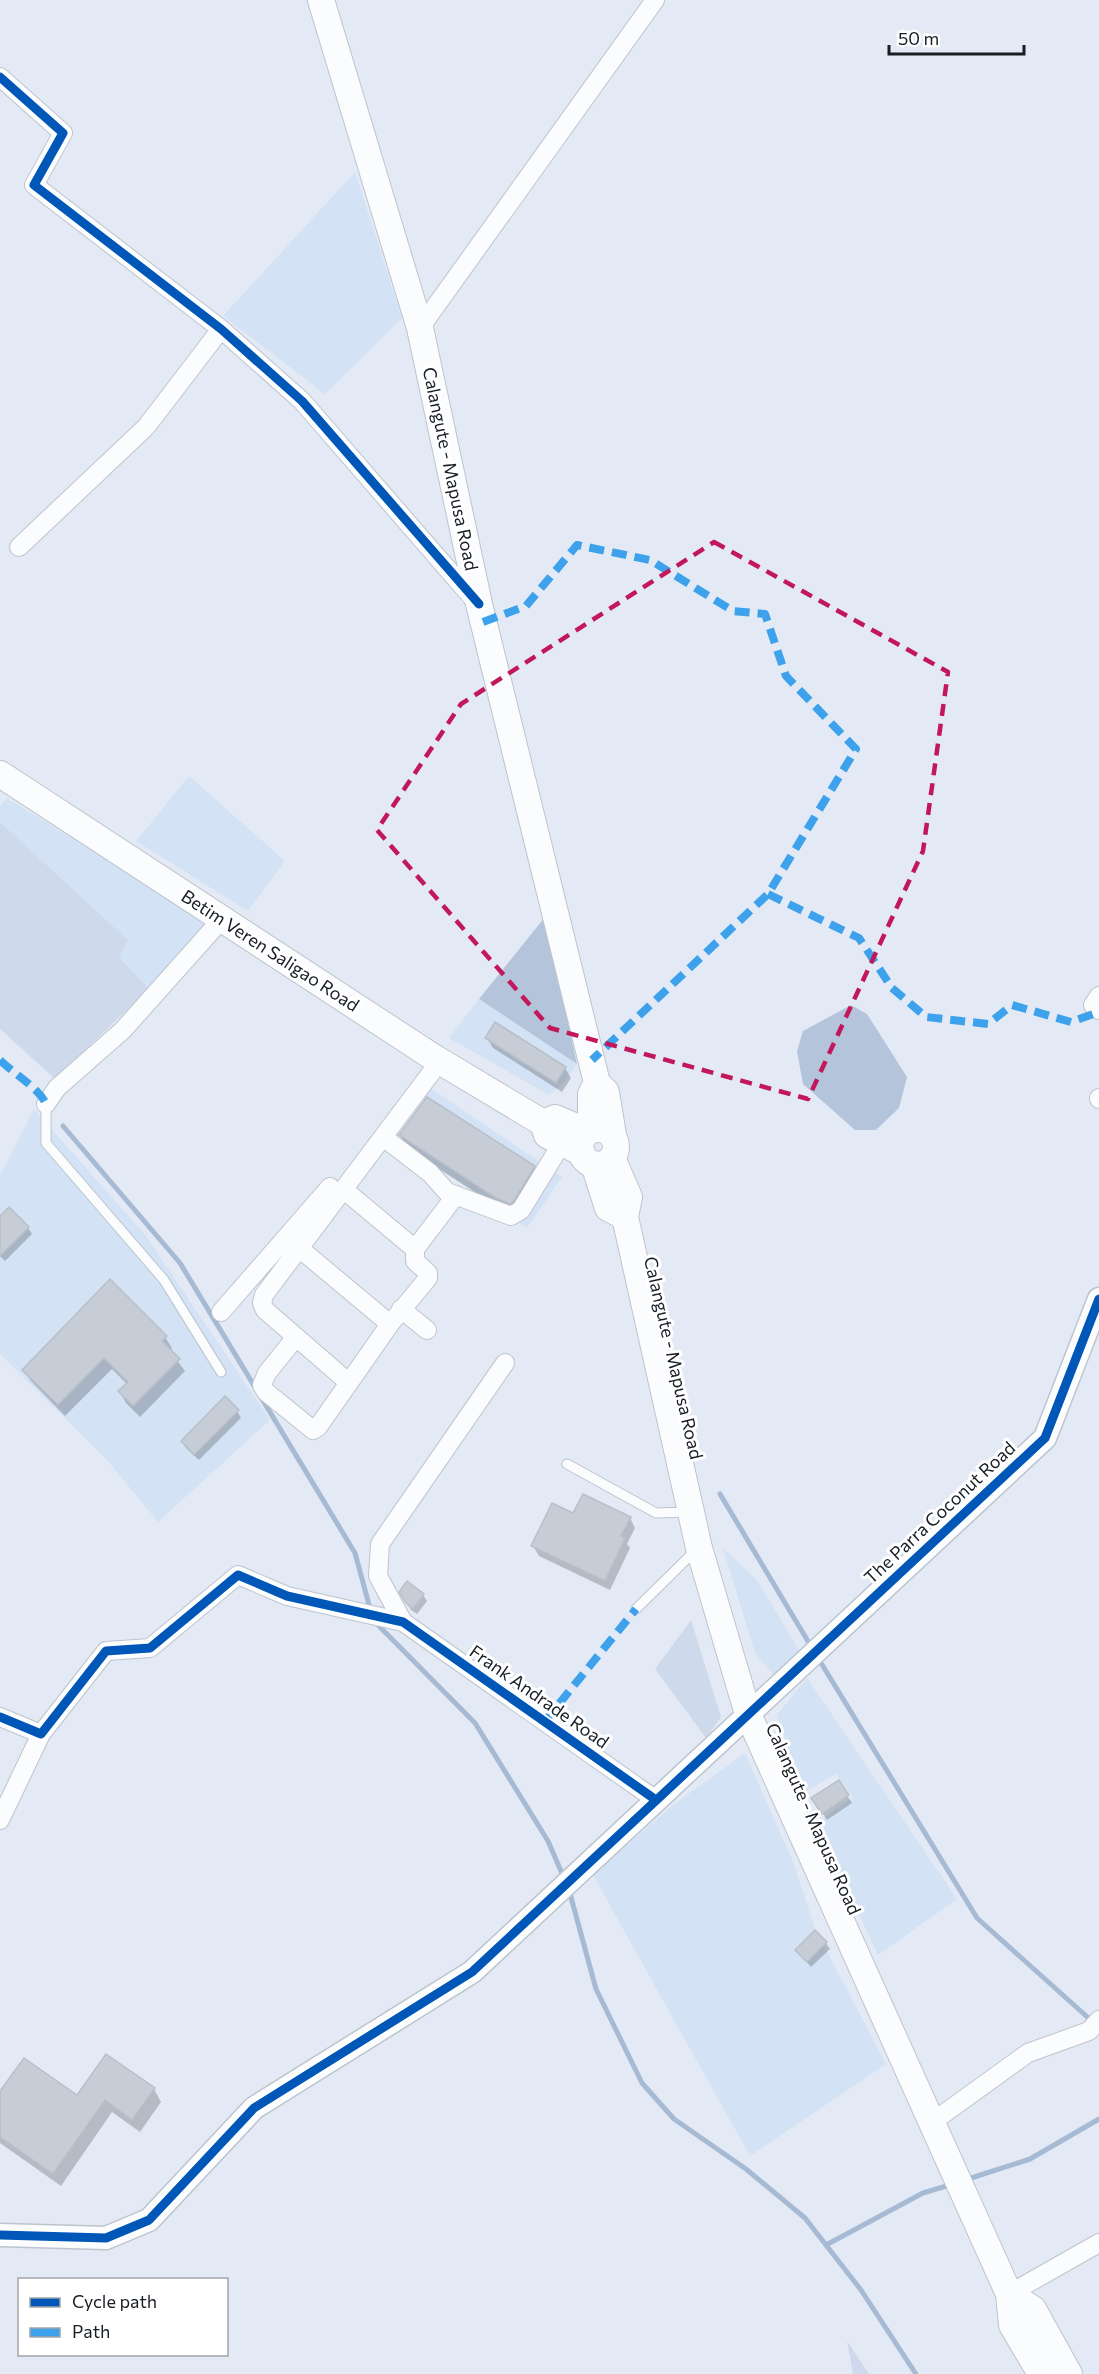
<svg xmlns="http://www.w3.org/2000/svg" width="1099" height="2374" font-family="Commissioner,sans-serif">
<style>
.built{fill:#d3e2f4}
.green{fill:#cedaeb}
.forest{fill:#b4c5db}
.shadow{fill:#0003}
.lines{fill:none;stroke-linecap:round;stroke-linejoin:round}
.stream{stroke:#a7bad3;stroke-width:5}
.building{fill:#c7cdd6;stroke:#b9bfc8;stroke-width:1.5}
.service-casing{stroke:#bec4cc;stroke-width:11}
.minor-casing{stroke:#bec4cc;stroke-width:20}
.tertiary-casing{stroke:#bec4cc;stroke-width:25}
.secondary-casing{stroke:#bec4cc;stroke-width:28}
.service{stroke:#fbfcfe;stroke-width:9}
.minor{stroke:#fbfcfe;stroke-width:18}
.tertiary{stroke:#fbfcfe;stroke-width:22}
.secondary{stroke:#fbfcfe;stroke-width:26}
.quiet{stroke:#3da2eb;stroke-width:8;stroke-dasharray:15 8;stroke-linecap:butt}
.cycleway-casing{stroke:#fff;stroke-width:13}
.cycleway{stroke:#0057b8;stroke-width:9}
.marked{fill:none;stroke:#c2185b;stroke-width:4.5;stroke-dasharray:12 8;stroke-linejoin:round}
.labels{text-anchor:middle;stroke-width:6;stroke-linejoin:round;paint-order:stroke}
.street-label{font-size:18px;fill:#191e25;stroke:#fff}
</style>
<rect width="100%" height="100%" fill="#e3eaf5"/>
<path class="built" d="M355,172L402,318L325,394L223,316Z
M189,776L285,861L248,911L136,841Z
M7,798L211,925L149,989L119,957L128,940L0,822V806Z
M479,999L577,1064L561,1086L549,1095L449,1038Z
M420,1081L562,1177L527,1228L382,1129Z
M34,1109L146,1236L270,1420L158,1522L108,1461L0,1354V1176Z
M723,1548L757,1580L800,1652L775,1677L755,1653Z
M807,1678L957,1899L878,1955L816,1823L853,1797L836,1774L804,1793L777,1715Z
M745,1753L794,1864L815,1929L886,2064L750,2156L593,1875L673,1805Z"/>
<path class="green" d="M0,822L128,940L119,957L149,989L55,1079L0,1029Z
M691,1620L721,1717L706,1738L655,1669Z
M847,2341L869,2374H853Z"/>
<path class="forest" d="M545,917L577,1064L479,999Z
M851,1005L867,1014L907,1077L899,1108L876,1130H855L803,1084L797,1051L803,1031Z"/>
<path class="shadow" d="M487,1038L565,1068L571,1078L562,1092L493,1048Z
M400,1135L534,1167L542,1181L506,1212L408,1149Z
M0,1219L28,1228L32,1234L5,1261L0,1256Z
M165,1337L172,1348L170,1351L185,1371L140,1417L126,1403L120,1392L127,1384L112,1369L65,1416L31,1381L24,1370Z
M237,1411L241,1418L199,1460L186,1448L183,1441Z
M630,1518L635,1528L627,1544L630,1548L610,1590L539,1556L533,1546Z
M401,1592L423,1595L427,1601L417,1614L411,1610Z
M838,1782L852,1803L827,1820L817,1805Z
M826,1943L830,1949L811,1967L797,1950Z
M154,2089L161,2102L140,2132L112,2112L61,2186L0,2143V2094L77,2097Z"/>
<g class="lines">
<path class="stream" d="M63,1126L180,1263L355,1553L371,1612
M720,1494L812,1648
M374,1621L475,1723L548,1841L564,1878
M818,1658L977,1918L1094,2023
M569,1890L596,1989L642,2083L674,2119L746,2169L805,2218L861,2290L916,2374
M965,2180L1030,2159L1099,2119
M826,2245L923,2193L953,2184"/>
</g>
<path class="building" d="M495,1022L566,1067L556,1083L485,1038Z
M427,1097L535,1166L513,1202L510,1204L496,1198L399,1135Z
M9,1207L29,1227L0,1256V1216Z
M110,1279L167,1336L162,1341L180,1359L133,1406L118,1391L128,1382L104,1358L58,1405L22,1370Z
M225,1396L239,1410L194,1455L181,1441Z
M583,1494L631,1517L621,1536L625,1538L605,1581L531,1546L552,1503L573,1513Z
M407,1581L424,1594L413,1609L406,1603L399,1592Z
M839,1780L849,1795L822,1814L811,1798Z
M815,1930L827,1942L807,1962L795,1950Z
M106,2054L155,2088L132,2120L105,2100L53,2174L0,2137V2091L24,2058L77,2095Z"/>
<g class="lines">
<defs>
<path id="service" d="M46,1104V1143L164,1280L221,1372
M567,1464L656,1513L688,1512
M636,1609L697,1549"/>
<path id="minor" d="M0,77L63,133L34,185L221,329L302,401L477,603
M420,328L655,0
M19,547L146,427L221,329
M1099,996L1093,1005L1099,1010
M1099,1098V1099
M46,1104L57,1088L123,1030L222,919
M383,1137L430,1173L447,1192L511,1216L521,1210L562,1143
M343,1189L415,1249L456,1195
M299,1248L390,1324
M401,1309L427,1330
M221,1312L330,1187
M296,1337L267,1373L262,1385L266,1392L313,1430L318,1427L390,1324L428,1278V1273L415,1261V1249
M348,1382L265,1310L262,1303L264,1295L440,1061
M403,1622L378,1576L380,1544L505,1363
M0,1717L41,1734L106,1651L150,1648L238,1575L287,1596L403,1622L656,1800
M0,1820L41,1734
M931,2123L1028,2053L1089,2031L1099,2020
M1009,2294L1099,2243"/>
<path id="tertiary" d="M0,2235L106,2238L149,2220L254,2108L472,1972L1045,1438L1099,1299"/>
<path id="secondary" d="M321,0L420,328L479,604L597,1083
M0,774L433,1057L543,1123
M580 1147a18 18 0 1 1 36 0a18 18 0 1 1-36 0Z
M591,1130V1094L597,1083L606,1092L613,1135
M582,1153L547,1135L543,1123L555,1118L588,1132
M594,1164L608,1208L625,1217L629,1197L612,1158
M625,1217L699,1548L748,1714L1009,2294L1012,2325L1041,2374
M1009,2294L1033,2309L1069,2374"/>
</defs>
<use href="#service" class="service-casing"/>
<use href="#minor" class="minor-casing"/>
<use href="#tertiary" class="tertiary-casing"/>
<use href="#secondary" class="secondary-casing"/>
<use href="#service" class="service"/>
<use href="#minor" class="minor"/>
<use href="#tertiary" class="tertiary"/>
<use href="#secondary" class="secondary"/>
<path class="quiet" d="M483,622L526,606L577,545L650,560L733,611L765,614L786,676L856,749L768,894L592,1060
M768,894L859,938L892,988L926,1017L988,1024L1012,1005L1071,1022L1099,1012
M0,1060C14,1074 39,1088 46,1104
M545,1721L636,1609"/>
<defs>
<path id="cycleway" d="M0,77L63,133L34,185L221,329L302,401L479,604
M0,1717L41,1734L106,1651L150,1648L238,1575L287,1596L403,1622L656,1800
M0,2235L106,2238L149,2220L254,2108L472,1972L1045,1438L1099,1299"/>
</defs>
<use href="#cycleway" class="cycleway-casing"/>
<use href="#cycleway" class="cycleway"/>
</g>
<path class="marked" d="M714,542L948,672L923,851L808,1099L550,1028L377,830L461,704Z"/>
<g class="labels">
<g class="street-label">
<text transform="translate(450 469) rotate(78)" y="6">Calangute - Mapusa Road</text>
<text transform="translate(270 951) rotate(33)" y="6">Betim Veren Saligao Road</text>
<text transform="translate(673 1358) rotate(77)" y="6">Calangute - Mapusa Road</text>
<text transform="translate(940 1513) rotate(-43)" y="6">The Parra Coconut Road</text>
<text transform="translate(539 1697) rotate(35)" y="6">Frank Andrade Road</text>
<text transform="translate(813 1819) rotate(66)" y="6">Calangute - Mapusa Road</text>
</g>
</g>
<rect x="18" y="2278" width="210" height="78" fill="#ffffff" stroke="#a3a5a8" stroke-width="1.5"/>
<rect x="30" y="2298" width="30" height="9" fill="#0057b8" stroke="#a3a5a8" stroke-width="1.5"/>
<text x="72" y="2308" font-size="18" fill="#191e25">Cycle path</text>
<rect x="30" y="2328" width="30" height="9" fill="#3da2eb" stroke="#a3a5a8" stroke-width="1.5"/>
<text x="72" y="2338" font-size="18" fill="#191e25">Path</text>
<path d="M889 45v9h135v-9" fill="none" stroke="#191e25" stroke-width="3"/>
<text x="898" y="45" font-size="18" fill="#191e25" stroke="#ffffff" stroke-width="4.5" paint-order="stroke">50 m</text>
</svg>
